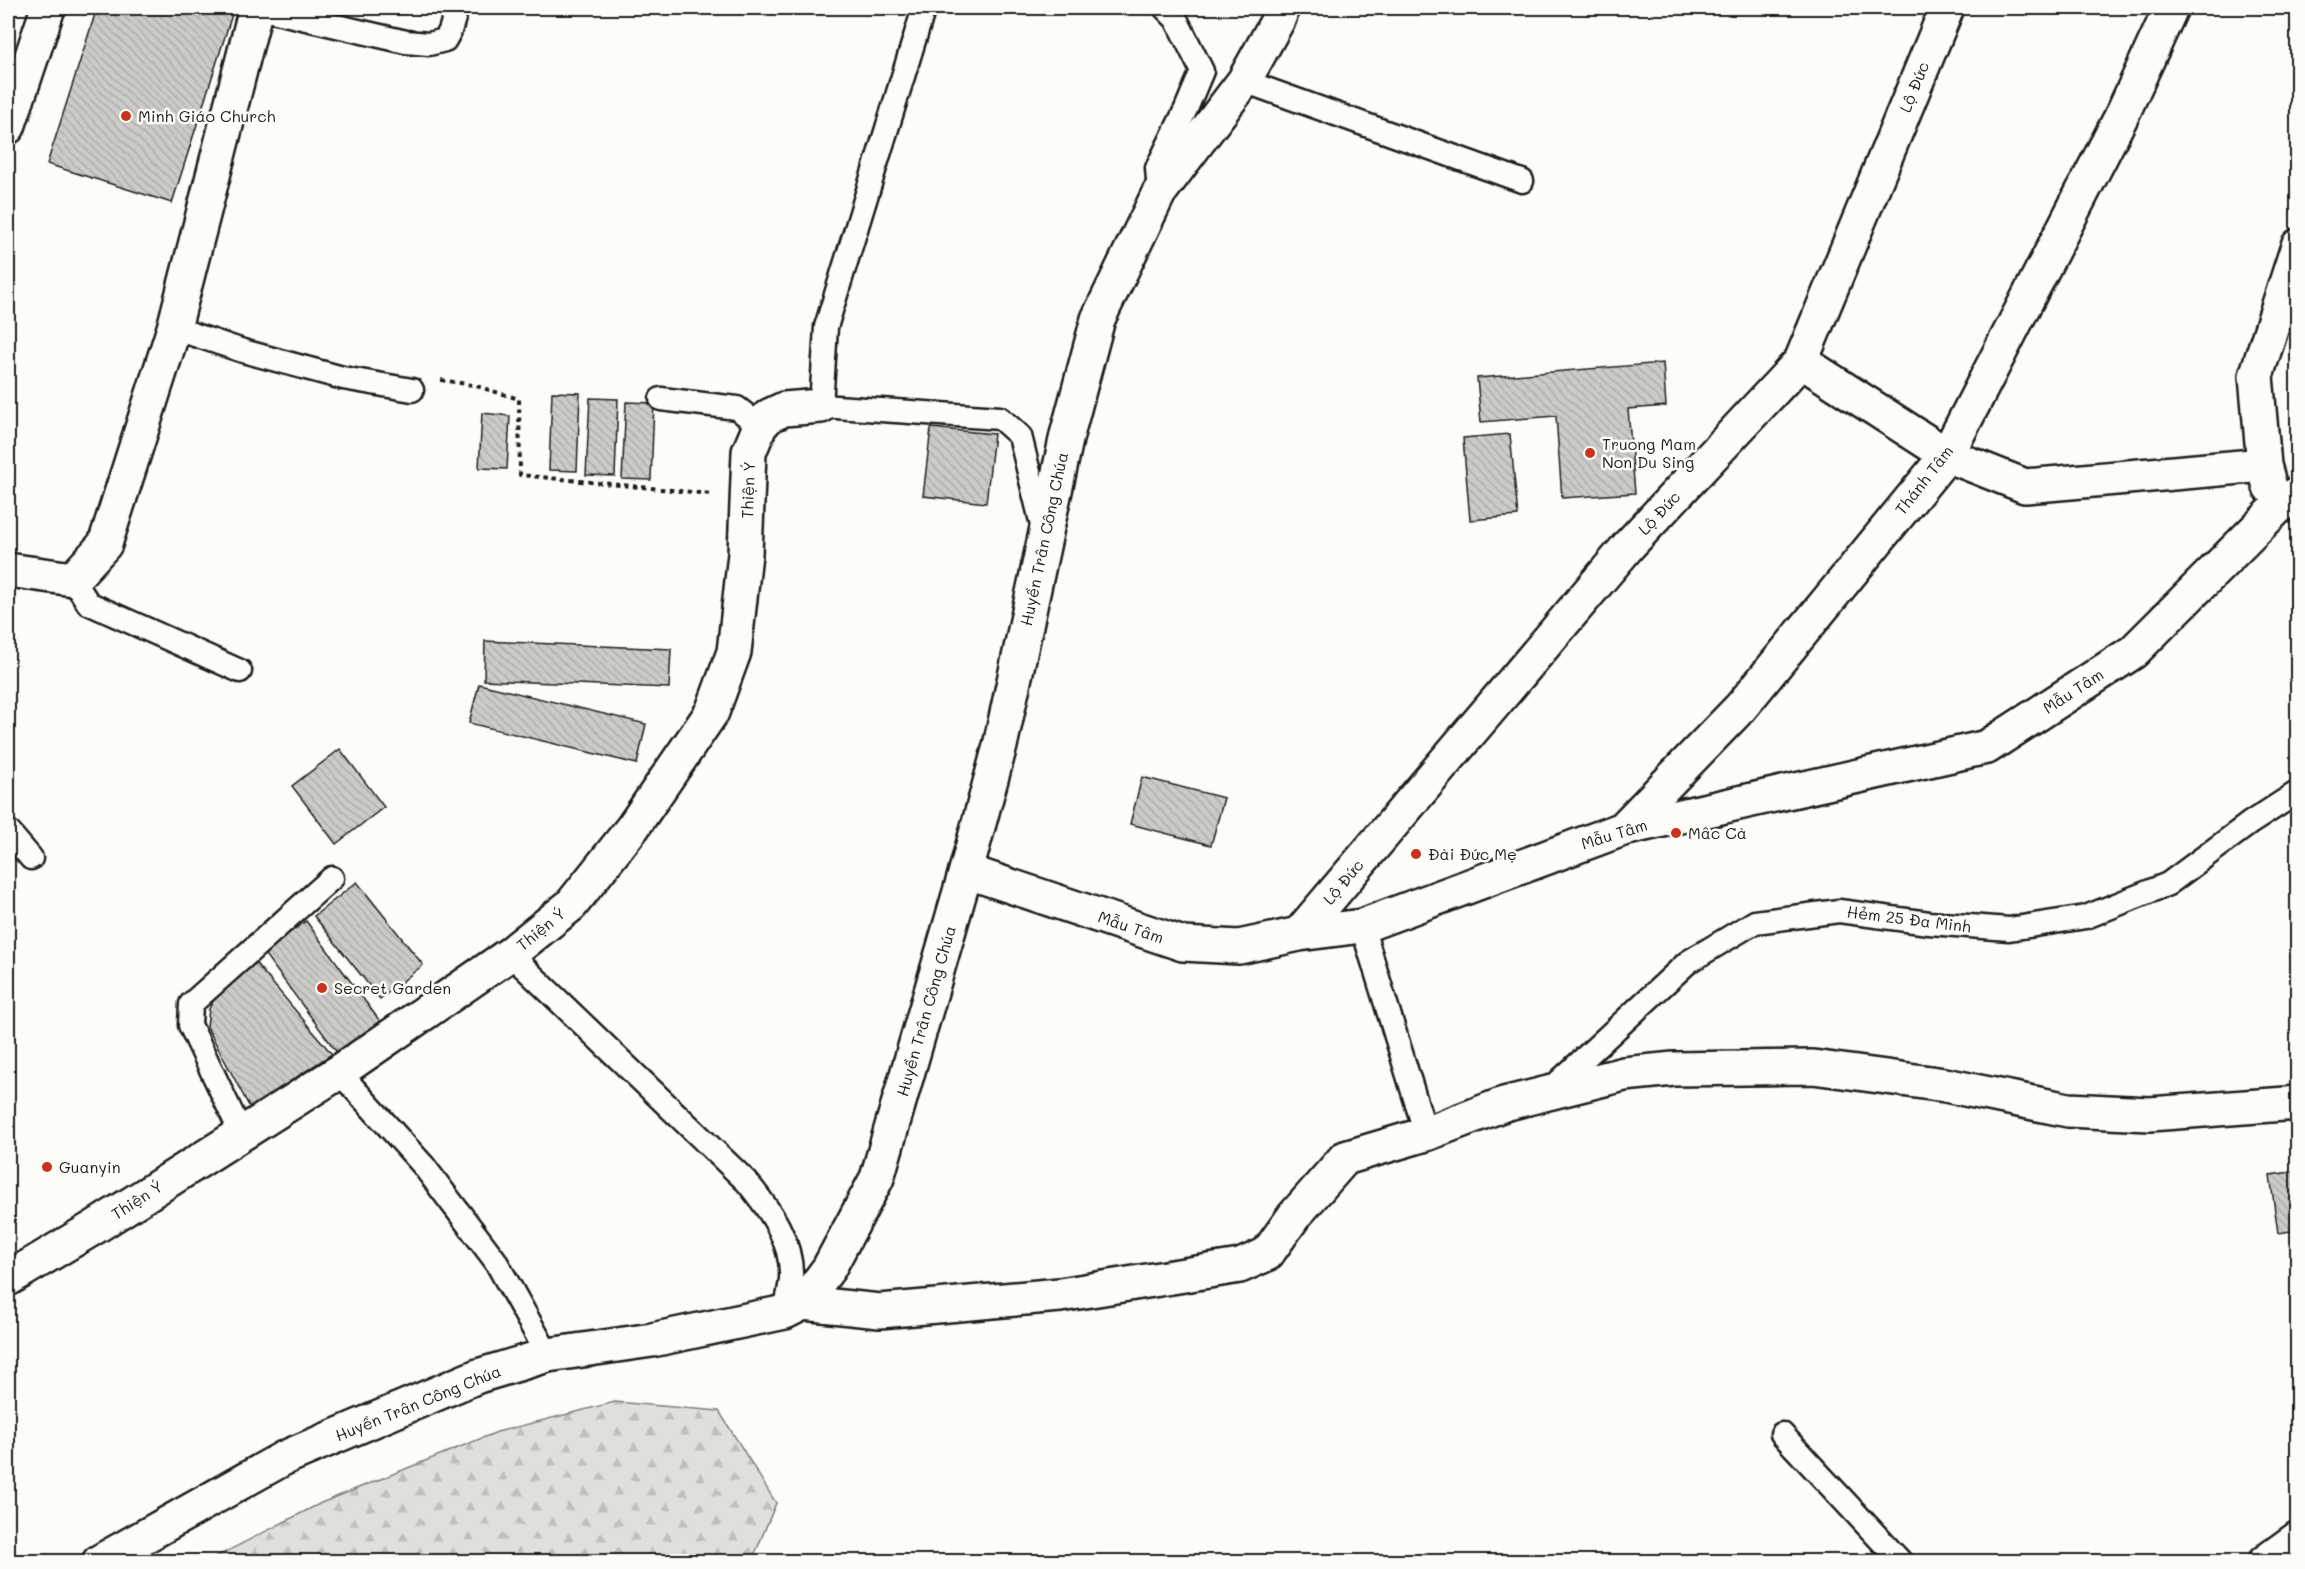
<svg xmlns="http://www.w3.org/2000/svg" width="2305" height="1569" font-family="Mali,sans-serif">
<style>
.forest{fill:url(#forest-firs);stroke:#7e7e7c;stroke-width:1.5}
.building{fill:url(#building-back-hatch);stroke:#1c1c1c;stroke-width:1.5}
.lines{fill:none;stroke-linecap:round;stroke-linejoin:round}
.lane-casing{stroke:#1c1c1c;stroke-width:27}
.street-casing{stroke:#1c1c1c;stroke-width:38}
.secondary-casing{stroke:#1c1c1c;stroke-width:38}
.path{stroke:#1c1c1c;stroke-width:4;stroke-dasharray:4.5 4.5;stroke-linecap:butt}
.lane{stroke:#fdfcf7;stroke-width:22}
.street{stroke:#fdfcf7;stroke-width:33}
.secondary{stroke:#fdfcf7;stroke-width:33}
.poi-dot{fill:#c8321e;stroke:#fdfcf7;stroke-width:2}
.labels{text-anchor:middle;stroke-width:5;stroke-linejoin:round;paint-order:stroke}
.street-label{font-size:16px;fill:#1c1c1c;stroke:#fdfcf7}
.poi-label{font-size:16px;fill:#1c1c1c;stroke:#fdfcf7;text-anchor:start}
</style>
<defs>
<pattern id="forest-firs" width="22" height="20" patternUnits="userSpaceOnUse" patternTransform="scale(1.5)"><rect width="22" height="20" fill="#e0dfdb"/><path d="M5 1l3.5 6h-7zM16 11l3.5 6h-7z" fill="#c0bfbb"/></pattern>
<pattern id="building-back-hatch" width="6" height="6" patternUnits="userSpaceOnUse" patternTransform="scale(1.5)"><rect width="6" height="6" fill="#cccbc8"/><path d="M-1 5l2 2M0 0l6 6M5-1l2 2" fill="none" stroke="#afaeab"/></pattern>
</defs>
<rect width="100%" height="100%" fill="#fdfcf7"/>
<filter id="ink" filterUnits="userSpaceOnUse"><feTurbulence type="fractalNoise" baseFrequency=".0167" numOctaves="2"/><feDisplacementMap in="SourceGraphic" scale="12" xChannelSelector="R" yChannelSelector="G"/><feConvolveMatrix kernelMatrix="1 2 1 2 8 2 1 2 1" color-interpolation-filters="sRGB"/></filter>
<g filter="url(#ink)">
<path class="forest" d="M615,1402L719,1411L776,1503L752,1561H208L321,1503L497,1432Z"/>
<path class="building" d="M97,8H234L172,203L47,164Z
M1663,363L1666,406L1628,409L1635,493L1562,498L1556,416L1481,422L1477,378Z
M552,392L580,393L577,471L549,470Z
M590,398L618,399L615,476L586,475Z
M626,402L654,403L651,480L622,479Z
M482,413L510,416L507,469L479,468Z
M931,428L994,434L986,503L923,496Z
M1510,434L1518,516L1470,520L1463,438Z
M485,641L671,649L669,688L484,680Z
M479,684L646,724L637,764L469,723Z
M340,749L384,807L336,844L292,786Z
M1142,777L1224,798L1211,845L1130,824Z
M357,882L423,965L380,999L314,916Z
M306,921L382,1024L339,1055L263,952Z
M253,960L332,1054L250,1108L207,1027L209,1009L216,995Z
M2298,1171V1230L2278,1233L2270,1175Z"/>
<g class="lines">
<defs>
<path id="lane" d="M259,8L406,42L429,44L445,40L450,31L457,8
M924,8L826,327L821,406L1000,418L1020,436L1043,529
M1244,81L1522,181
M1159,193L1157,168L1186,109L1202,71L1176,19L1165,8
M174,328L243,351L343,378L412,390
M661,399L737,408L760,426
M73,579L88,603L240,671
M8,831L31,858
M1362,926L1426,1134
M510,954L747,1182C769,1209 793,1241 791,1279C790,1290 787,1301 785,1312
M339,1072L423,1165L495,1260L548,1355
M1550,1090L1688,962L1755,922L1839,911L1929,923L2009,929L2086,917L2168,884L2250,823L2298,792
M241,1133L190,1025L191,1004L332,878
M1782,1434L1901,1562"/>
<path id="street" d="M8,127L48,8
M1801,361L1947,455L2025,486L2264,465
M2270,487L2264,465L2256,376L2298,246
M8,570L73,579L105,544L174,328L256,8
M1623,829L1741,707L1947,455L2121,117L2171,8
M966,871L1183,944L1239,947L1299,934L1362,926L1623,829L1987,747L2133,652L2276,509L2298,493
M1299,934L1629,545L1801,361L1947,8
M8,1279L95,1227L339,1072L510,954L571,905L633,827L712,712L734,652L745,554L749,452L760,426L769,416L784,409L821,406
M803,1303L880,1311L1060,1295L1240,1266L1267,1254L1294,1216L1345,1158L1426,1134L1504,1104L1624,1074L1674,1069L1813,1067L1945,1085L2068,1110L2150,1114L2298,1103
M2265,1562L2298,1538"/>
<path id="secondary" d="M99,1562L284,1458L478,1376L548,1355L652,1340L785,1312L803,1303L829,1268L877,1178L966,871L1000,746L1067,435L1098,319L1159,193L1244,81L1279,18L1282,8"/>
</defs>
<use href="#lane" class="lane-casing"/>
<use href="#street" class="street-casing"/>
<use href="#secondary" class="secondary-casing"/>
<path class="path" d="M441,380L473,385L519,399L520,475L711,494"/>
<use href="#lane" class="lane"/>
<use href="#street" class="street"/>
<use href="#secondary" class="secondary"/>
</g>
</g>
<g class="poi-dot">
<circle cx="126" cy="116" r="6"/>
<circle cx="1590" cy="453" r="6"/>
<circle cx="1676" cy="833" r="6"/>
<circle cx="1416" cy="854" r="6"/>
<circle cx="322" cy="988" r="6"/>
<circle cx="47" cy="1167" r="6"/>
</g>
<g class="labels">
<g class="street-label">
<text transform="translate(1914 87) rotate(-68)" y="6">Lộ Đức</text>
<text transform="translate(1924 480) rotate(-52)" y="6">Thánh Tâm</text>
<text transform="translate(748 490) rotate(-88)" y="6">Thiện Ý</text>
<text transform="translate(1659 513) rotate(-47)" y="6">Lộ Đức</text>
<text transform="translate(1044 539) rotate(-78)" y="6">Huyền Trân Công Chúa</text>
<text transform="translate(2073 691) rotate(-33)" y="6">Mẫu Tâm</text>
<text transform="translate(1614 834) rotate(-17)" y="6">Mẫu Tâm</text>
<text transform="translate(1343 882) rotate(-50)" y="6">Lộ Đức</text>
<text transform="translate(1909 919) rotate(7)" y="6">Hẻm 25 Đa Minh</text>
<text transform="translate(1131 927) rotate(19)" y="6">Mẫu Tâm</text>
<text transform="translate(541 929) rotate(-39)" y="6">Thiện Ý</text>
<text transform="translate(926 1011) rotate(-74)" y="6">Huyền Trân Công Chúa</text>
<text transform="translate(137 1200) rotate(-33)" y="6">Thiện Ý</text>
<text transform="translate(418 1403) rotate(-22)" y="6">Huyền Trân Công Chúa</text>
</g>
<g class="poi-label">
<text x="138" y="122">Minh Giáo Church</text>
<text x="1602" y="450">Truong Mam<tspan x="1602" dy="18">Non Du Sing</tspan></text>
<text x="1688" y="839">Mâc Cà</text>
<text x="1428" y="860">Đài Đức Mẹ</text>
<text x="334" y="994">Secret Garden</text>
<text x="59" y="1173">Guanyin</text>
</g>
</g>
<rect width="2305" height="1569" fill="none" stroke="#fdfcf7" stroke-width="30"/>
<rect x="15" y="15" width="2275" height="1539" fill="none" stroke="#1c1c1c" stroke-width="2" filter="url(#ink)"/>
</svg>
